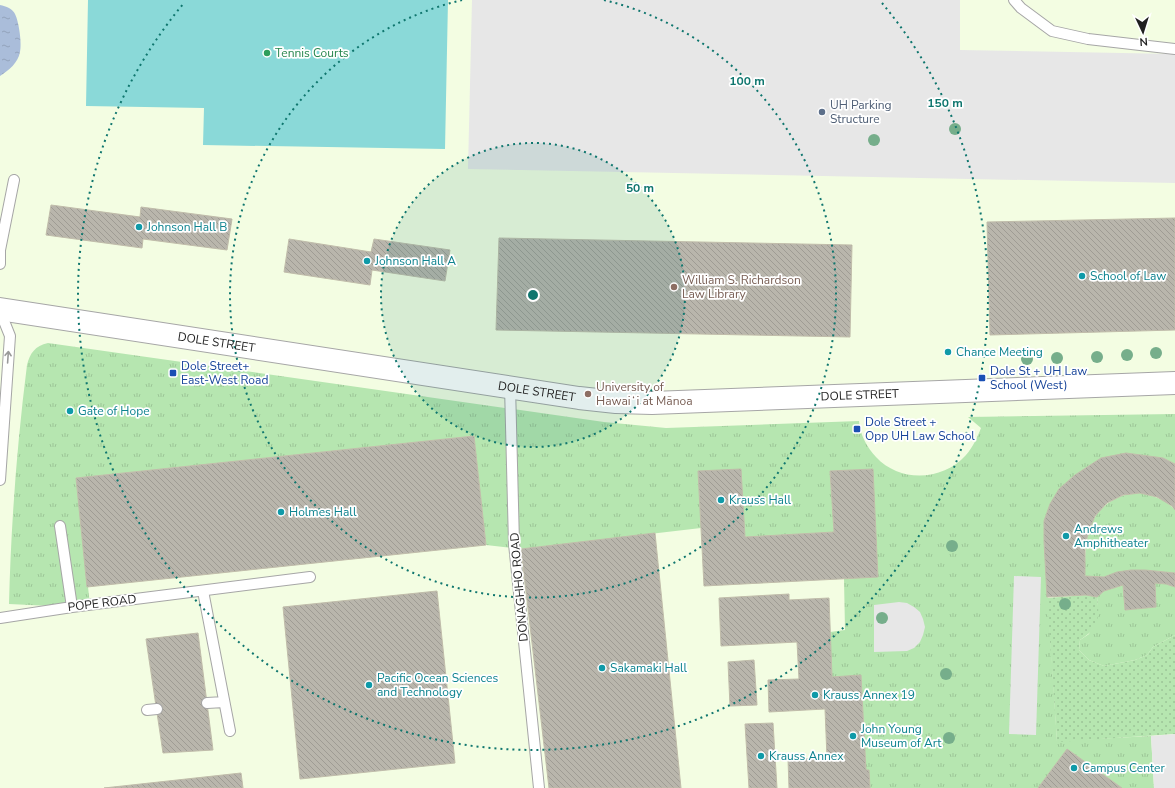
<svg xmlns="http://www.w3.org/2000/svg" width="1175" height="788" font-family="'Nunito Sans',sans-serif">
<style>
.education{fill:#f3fde2}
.grass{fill:url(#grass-tufts)}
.garden{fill:url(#garden-dots)}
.pitch{fill:#8ad9d8}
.parking{fill:#e7e7e7}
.water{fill:url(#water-ripples)}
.building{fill:url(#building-back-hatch);stroke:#c0bcaa}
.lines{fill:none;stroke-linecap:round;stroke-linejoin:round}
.service-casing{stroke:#a6a6a6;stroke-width:12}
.tertiary-casing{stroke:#a6a6a6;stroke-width:24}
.service{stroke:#fff;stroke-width:10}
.tertiary{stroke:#fff;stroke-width:22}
.tree{fill:#76ae8b}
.oneway{stroke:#9a9a9a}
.ring{fill:none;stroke:#0f766e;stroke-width:2;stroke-dasharray:2 4}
.leisure-dot{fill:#2e9e5b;stroke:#fff;stroke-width:1.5}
.service-dot{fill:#5c6f8a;stroke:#fff;stroke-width:1.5}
.culture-dot{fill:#0f9aa8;stroke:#fff;stroke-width:1.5}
.education-dot{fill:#8d6e63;stroke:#fff;stroke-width:1.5}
.transit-dot{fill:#1a4fb4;stroke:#fff;stroke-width:1.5}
.labels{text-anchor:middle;stroke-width:3.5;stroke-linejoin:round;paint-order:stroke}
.leisure-label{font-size:12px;fill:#27864d;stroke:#fff;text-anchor:start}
.service-label{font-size:12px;fill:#4e5e75;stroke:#fff;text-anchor:start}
.culture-label{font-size:12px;fill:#0d838f;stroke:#fff;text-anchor:start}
.education-label{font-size:12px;fill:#785e54;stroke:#fff;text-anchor:start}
.street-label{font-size:12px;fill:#1f1f1f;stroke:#fff}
.transit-label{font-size:12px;fill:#164399;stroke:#fff;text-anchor:start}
.centre{fill:#0f766e;stroke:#fff;stroke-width:2}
.ring-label{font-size:12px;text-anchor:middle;font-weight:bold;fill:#0f766e;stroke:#fff;stroke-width:3.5;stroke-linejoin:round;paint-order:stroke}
</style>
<defs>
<pattern id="grass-tufts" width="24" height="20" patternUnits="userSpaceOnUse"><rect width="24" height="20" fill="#b6e6b0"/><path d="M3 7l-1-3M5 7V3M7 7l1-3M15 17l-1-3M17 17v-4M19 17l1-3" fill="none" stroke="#9cc597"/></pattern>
<pattern id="garden-dots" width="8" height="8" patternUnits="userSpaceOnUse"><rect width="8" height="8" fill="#b6e6b0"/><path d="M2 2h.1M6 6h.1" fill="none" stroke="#9cc597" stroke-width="1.8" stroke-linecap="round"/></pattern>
<pattern id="water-ripples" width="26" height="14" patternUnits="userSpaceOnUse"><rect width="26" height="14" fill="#aabdda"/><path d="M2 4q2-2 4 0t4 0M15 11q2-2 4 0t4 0" fill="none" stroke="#92a2bb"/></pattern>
<pattern id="building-back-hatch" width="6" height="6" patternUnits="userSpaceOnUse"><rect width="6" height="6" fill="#b9b6ac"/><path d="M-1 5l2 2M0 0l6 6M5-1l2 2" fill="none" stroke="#9f9c94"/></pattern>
</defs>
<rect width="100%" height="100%" fill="#efefe6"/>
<path class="education" d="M0,0H1175V788H0Z"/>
<path class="grass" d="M48,343L604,422L666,428L859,421C860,435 867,447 876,457C900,483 943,481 966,455C973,447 977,438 981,428L968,417L1175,414V464L1163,458L1126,453L1101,458L1075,475L1059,489L1044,521V541L1057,741L1151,736L1154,788H1122L1067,749L1038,788H870L866,770L861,676L832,677L830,632L845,630L844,579L878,576L872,469L830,471L834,532L745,537L698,471L701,528L521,549L486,545L474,436L76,478L90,605L72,607L9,604C11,524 17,444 27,365C30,353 35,346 48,343Z
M1140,493C1153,496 1166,499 1175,510V573L1145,570H1131L1104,577L1085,576C1085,543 1085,510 1122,496C1127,494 1134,494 1140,493Z
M1155,583L1166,584L1175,587V635L1153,647L1147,655L1135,660L1104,666L1089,660L1079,650L1080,640L1089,634L1098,607L1097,597L1104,591L1123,585L1125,610L1156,607Z"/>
<path class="garden" d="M1086,595L1097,597C1100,618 1099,628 1080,640L1079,650L1089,660L1104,666L1135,660L1147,655L1153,647L1175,635V734L1057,742L1047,598Z"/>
<path class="pitch" d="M88,0H448L445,149L203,145L204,108L86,106Z"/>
<path class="parking" d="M472,0H960V50L1175,54V183L468,169Z
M1014,576L1041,577L1036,735L1009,734Z
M899,602L907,603L914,607L920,612L923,619L925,627L923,635L920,642L914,648L907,651L874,652V605Z
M1175,734V788H1154L1151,736Z"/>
<path class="water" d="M0,5C6,6 13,9 15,14C19,22 22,44 20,52C18,63 9,70 0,76Z"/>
<path class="building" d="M51,205L140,217L141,207L232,219L227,250L143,239L142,248L46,235Z
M1175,218V330L990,335L987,222Z
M499,238L852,245L850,337L496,330Z
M289,239L371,252L374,239L450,250L445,281L372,270L370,285L284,272Z
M474,436L486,545L87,587L76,478Z
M1126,453L1163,458L1175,464V510L1172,506L1157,497L1140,493L1123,495L1107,503L1095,516L1089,531L1085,545V576L1104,577L1117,572L1131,570H1145L1175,573V587L1166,584L1155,583L1156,607L1125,610L1123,585L1104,591L1097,597L1086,595L1047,597L1044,541V521L1050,504L1059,489L1075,475L1101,458Z
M741,469L745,537L834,532L830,471L873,469L878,577L704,586L698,471Z
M655,533L681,788H549L521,549Z
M437,591L455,763L300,779L283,607Z
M789,594V600L829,598L832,677L861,675L866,770H869L870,788H789L788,759L827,758L825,709L769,712L768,680L799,679L797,642L721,646L719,598Z
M198,633L213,750L163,753L146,639Z
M754,660L757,705L730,706L728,662Z
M773,723L777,788H749L745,724Z
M1067,749L1122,788H1038Z
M241,773L243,788H104Z"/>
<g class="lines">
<defs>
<path id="service" d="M1014,0L1021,8L1052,31L1088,39L1175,49
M0,264V250L14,180
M0,311L10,336L0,480
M510,386L514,544L539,788
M60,526L72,607
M203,591L230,731
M0,618L72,607L310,577
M207,703L224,702
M147,710L157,709"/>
<g id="tertiary">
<path id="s1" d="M0,309L579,398L616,402L652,403L1175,383"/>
</g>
</defs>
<use href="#service" class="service-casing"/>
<use href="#tertiary" class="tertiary-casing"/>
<use href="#service" class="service"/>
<use href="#tertiary" class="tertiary"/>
</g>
<g class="tree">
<circle cx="955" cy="129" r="6"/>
<circle cx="874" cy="140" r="6"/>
<circle cx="1156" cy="353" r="6"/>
<circle cx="1127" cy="355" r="6"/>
<circle cx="1097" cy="357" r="6"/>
<circle cx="1057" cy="358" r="6"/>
<circle cx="1027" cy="359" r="6"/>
<circle cx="952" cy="546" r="6"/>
<circle cx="1065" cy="604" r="6"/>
<circle cx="882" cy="618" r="6"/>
<circle cx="946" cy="674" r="6"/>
<circle cx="949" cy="738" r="6"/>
</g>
<defs><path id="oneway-shaft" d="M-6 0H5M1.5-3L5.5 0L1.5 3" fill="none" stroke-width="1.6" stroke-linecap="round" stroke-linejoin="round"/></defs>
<use class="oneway" href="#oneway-shaft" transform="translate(8 357) rotate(-86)"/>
<circle cx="533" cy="295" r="152" fill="#0f766e" fill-opacity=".12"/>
<g class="ring">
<circle cx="533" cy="295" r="152"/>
<path d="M604 0A303 303 0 1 1 462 0"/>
<path d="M882 3A455 455 0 1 1 184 3"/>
</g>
<circle class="leisure-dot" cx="267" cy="53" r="4"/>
<circle class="service-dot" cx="822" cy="112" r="4"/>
<g class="culture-dot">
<circle cx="139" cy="227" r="4"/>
<circle cx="367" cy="261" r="4"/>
<circle cx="1082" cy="276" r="4"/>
<circle cx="948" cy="352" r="4"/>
<circle cx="70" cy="411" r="4"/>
<circle cx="721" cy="500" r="4"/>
<circle cx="281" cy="512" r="4"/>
<circle cx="1066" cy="536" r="4"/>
<circle cx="602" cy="668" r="4"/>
<circle cx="369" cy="685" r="4"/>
<circle cx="815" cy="695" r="4"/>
<circle cx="853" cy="736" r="4"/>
<circle cx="761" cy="756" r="4"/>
<circle cx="1074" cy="768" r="4"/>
</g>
<g class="education-dot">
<circle cx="674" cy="287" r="4"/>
<circle cx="588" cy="394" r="4"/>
</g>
<g class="transit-dot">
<rect x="169" y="369" width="8" height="8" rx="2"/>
<rect x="978" y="374" width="8" height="8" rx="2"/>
<rect x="853" y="425" width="8" height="8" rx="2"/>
</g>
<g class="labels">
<g class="leisure-label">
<text x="275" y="57">Tennis Courts</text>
</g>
<g class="service-label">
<text x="830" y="109">UH Parking<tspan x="830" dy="14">Structure</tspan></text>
</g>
<g class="culture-label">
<text x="147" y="231">Johnson Hall B</text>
<text x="375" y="265">Johnson Hall A</text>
<text x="1090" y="280">School of Law</text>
<text x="956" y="356">Chance Meeting</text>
<text x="78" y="415">Gate of Hope</text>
<text x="729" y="504">Krauss Hall</text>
<text x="289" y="516">Holmes Hall</text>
<text x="1074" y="533">Andrews<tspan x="1074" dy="14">Amphitheater</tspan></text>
<text x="610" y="672">Sakamaki Hall</text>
<text x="377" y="682">Pacific Ocean Sciences<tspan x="377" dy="14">and Technology</tspan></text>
<text x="823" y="699">Krauss Annex 19</text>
<text x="861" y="733">John Young<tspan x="861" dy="14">Museum of Art</tspan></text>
<text x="769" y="760">Krauss Annex</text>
<text x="1082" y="772">Campus Center</text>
</g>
<g class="education-label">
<text x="682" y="284">William S. Richardson<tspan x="682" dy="14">Law Library</tspan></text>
<text x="596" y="391">University of<tspan x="596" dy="14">Hawaiʻi at Mānoa</tspan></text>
</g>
<g class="street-label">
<text dy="4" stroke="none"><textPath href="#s1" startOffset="219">DOLE STREET</textPath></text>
<text dy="4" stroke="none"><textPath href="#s1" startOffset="543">DOLE STREET</textPath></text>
<text dy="4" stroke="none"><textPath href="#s1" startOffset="867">DOLE STREET</textPath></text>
<text transform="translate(519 587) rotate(-95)" y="4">DONAGHHO ROAD</text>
<text transform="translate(102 603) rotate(-7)" y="4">POPE ROAD</text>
</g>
<g class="transit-label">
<text x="181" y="370">Dole Street+<tspan x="181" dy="14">East-West Road</tspan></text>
<text x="990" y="375">Dole St + UH Law<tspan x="990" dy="14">School (West)</tspan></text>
<text x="865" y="426">Dole Street +<tspan x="865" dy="14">Opp UH Law School</tspan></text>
</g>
</g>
<circle cx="533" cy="295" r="6" class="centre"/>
<g class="ring-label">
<text x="747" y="85">100 m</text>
<text x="945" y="107">150 m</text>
<text x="640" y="192">50 m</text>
</g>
<g transform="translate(1143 32) rotate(176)" stroke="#ffffff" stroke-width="3" paint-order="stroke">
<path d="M0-3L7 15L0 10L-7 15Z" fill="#1f1f1f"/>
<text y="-6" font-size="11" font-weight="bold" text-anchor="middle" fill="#1f1f1f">N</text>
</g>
</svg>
